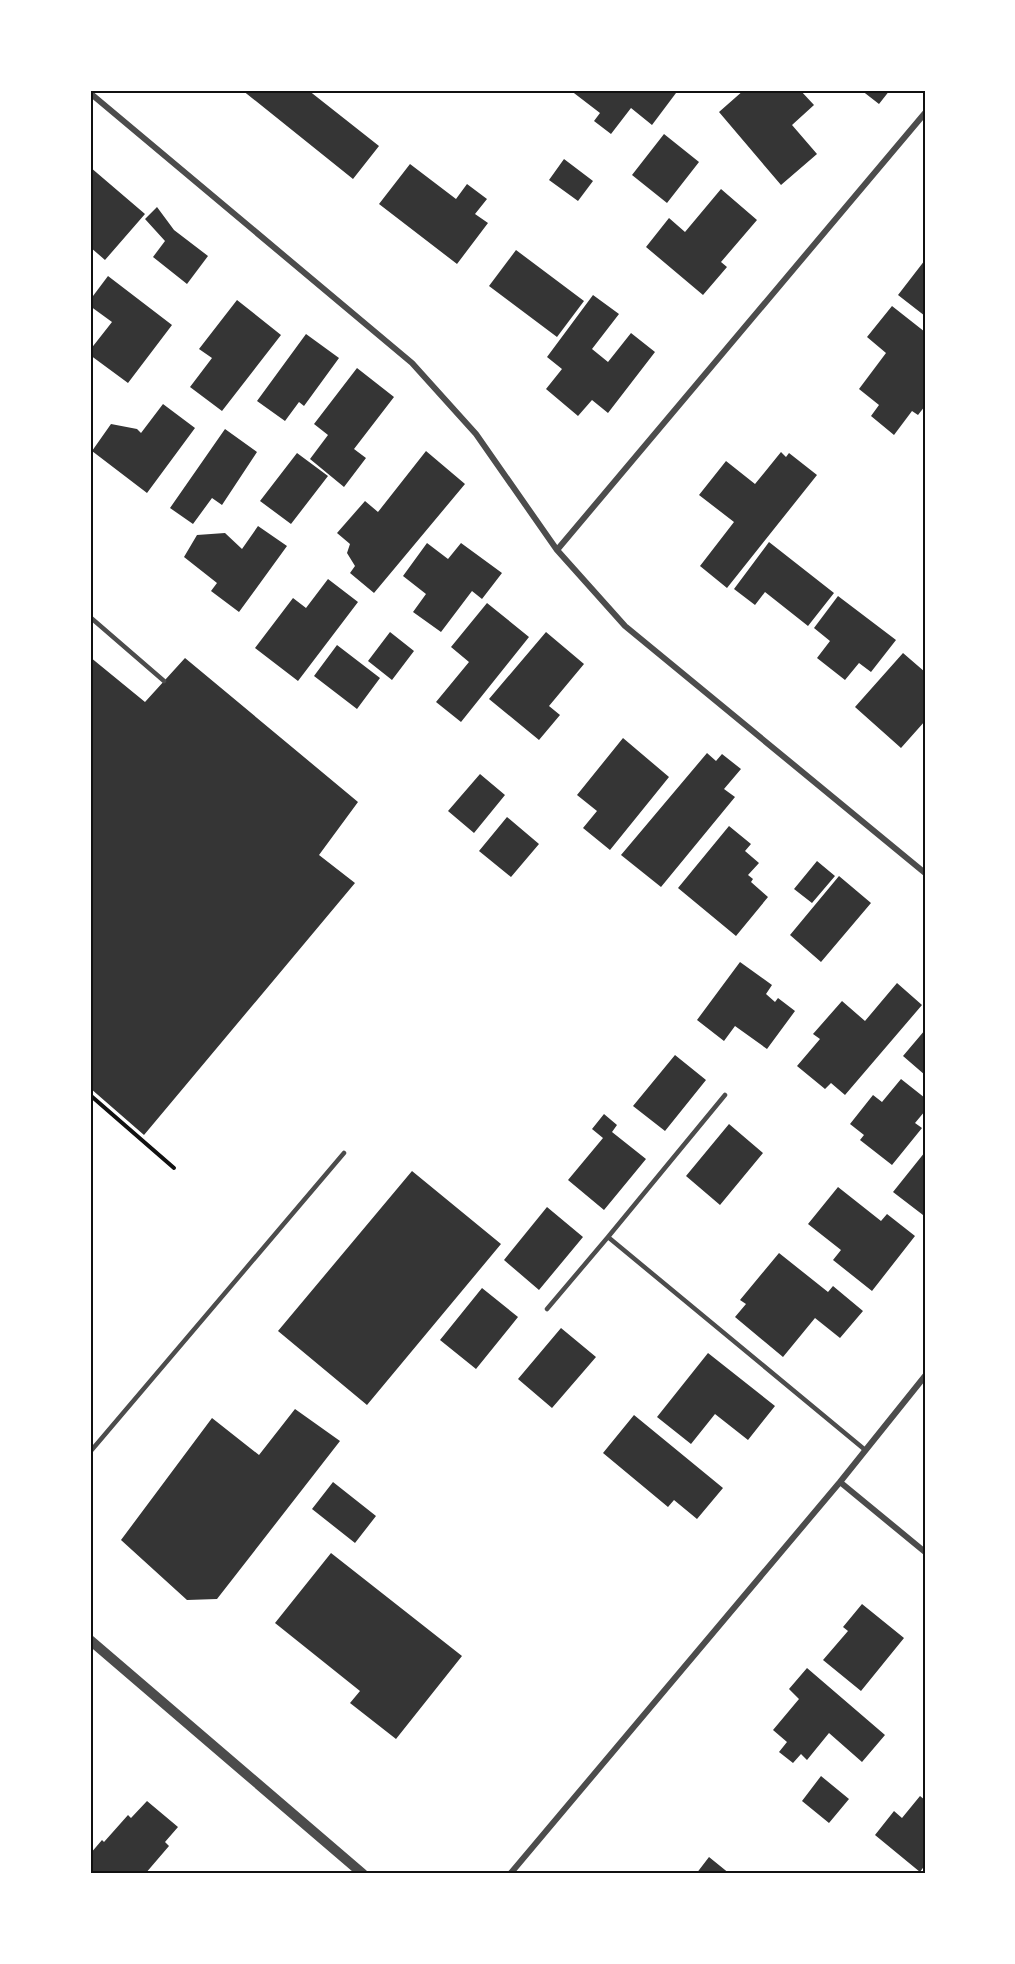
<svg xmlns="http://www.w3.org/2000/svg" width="1015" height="1964" font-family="Overpass,sans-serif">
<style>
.building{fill:#353535}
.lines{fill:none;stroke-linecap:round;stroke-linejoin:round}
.path{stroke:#111;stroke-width:4}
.service{stroke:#4c4c4c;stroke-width:4.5}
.minor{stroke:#4c4c4c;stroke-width:6}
.tertiary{stroke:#4c4c4c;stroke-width:10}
.neatline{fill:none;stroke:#111;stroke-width:2}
</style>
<rect width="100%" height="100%" fill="#fff"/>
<path class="building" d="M242,90H308L379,146L353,179Z
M570,90H672L676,93L652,125L631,108L611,134L594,121L600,113Z
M744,90H800L814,105L792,125L817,154L781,185L719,112Z
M861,90H890L879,104Z
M664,134L699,162L667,203L632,175Z
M564,159L593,181L578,201L549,180Z
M410,164L456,199L467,184L487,199L475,214L488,223L457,264L379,204Z
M90,167L145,214L105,260L90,247Z
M721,189L757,220L721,262L727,267L703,295L646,247L669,218L685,232Z
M157,207L174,230L208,256L187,284L153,257L165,241L145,219Z
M516,250L584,301L557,337L489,286Z
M925,260V316L898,295Z
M108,276L172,325L128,383L90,355V350L112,322L90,306V300Z
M593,295L619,314L592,349L608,362L631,333L655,352L608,413L592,400L578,416L546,389L562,369L547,357Z
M237,300L281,335L222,411L190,387L212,358L199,349Z
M892,306L925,332V406L918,415L912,411L894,435L871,416L879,405L859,389L886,353L867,337Z
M306,334L339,358L304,406L299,402L285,421L257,401Z
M357,368L394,397L354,449L366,458L344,487L310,459L328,435L314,424Z
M163,404L195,428L147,493L92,451L111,424L137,429L141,433Z
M225,429L257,452L222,505L212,498L193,524L170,508Z
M426,451L465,484L374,593L350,573L355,566L347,553L350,544L337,533L365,501L378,512Z
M781,452L786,457L789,453L817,475L727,588L700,566L734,522L699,495L726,461L755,484Z
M297,453L328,476L291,524L260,501Z
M258,526L287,546L239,612L211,591L217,583L184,557L197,535L225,533L242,549Z
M769,542L834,593L808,626L765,592L755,605L734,589Z
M427,543L448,559L461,543L502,573L482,599L472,591L441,632L413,612L426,594L403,576Z
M328,579L358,602L298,681L255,648L293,598L306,608Z
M838,596L896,640L871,672L859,663L845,680L817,658L830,641L814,628Z
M487,603L529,637L461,722L436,702L469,662L451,647Z
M390,632L414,651L392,680L368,661Z
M546,632L584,664L549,706L560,715L539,740L489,699Z
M337,645L380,678L357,709L314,676Z
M903,653L925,672V721L901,748L855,707Z
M90,657L145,702L185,658L358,802L319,855L355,883L144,1135L90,1088Z
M623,738L669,777L610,850L583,828L597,811L577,795Z
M707,753L716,761L722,754L741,769L724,789L735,797L661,887L621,855Z
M480,774L505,795L474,833L448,811Z
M507,817L539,844L511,877L479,851Z
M729,826L751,844L745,851L759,863L748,875L753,879L751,882L768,897L736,936L678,888Z
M817,861L835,876L812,903L794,889Z
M839,876L871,903L821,962L790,935Z
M740,962L772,985L766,994L775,1002L778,998L795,1011L767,1049L735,1026L724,1041L697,1020Z
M897,983L922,1005L845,1095L831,1083L825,1089L797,1066L820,1039L813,1034L842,1001L865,1021Z
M925,1030V1075L903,1056Z
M675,1055L706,1080L665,1131L633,1106Z
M901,1079L925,1098V1111L915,1123L922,1128L892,1165L860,1140L864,1135L850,1124L873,1095L882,1102Z
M604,1114L617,1125L612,1132L646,1159L604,1210L568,1180L603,1138L592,1129Z
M729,1124L763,1153L720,1205L686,1176Z
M925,1152V1213L923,1215L893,1192Z
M412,1171L501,1244L367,1405L278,1331Z
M838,1187L881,1221L887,1214L915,1236L872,1291L833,1260L841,1250L808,1224Z
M547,1207L583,1237L539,1290L504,1260Z
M779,1253L828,1292L833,1286L863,1311L840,1338L815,1318L783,1357L735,1317L746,1304L740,1300Z
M482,1288L518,1317L476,1369L440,1340Z
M561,1328L596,1357L552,1408L518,1379Z
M708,1353L775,1406L748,1440L715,1414L691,1444L657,1417Z
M295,1409L340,1441L217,1599L187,1600L121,1540L212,1418L259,1455Z
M634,1415L723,1488L697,1519L674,1500L668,1507L603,1453Z
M333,1482L376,1516L355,1543L312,1509Z
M331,1553L462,1656L396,1739L350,1703L360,1691L275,1623Z
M862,1604L904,1638L861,1691L823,1660L848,1631L843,1627Z
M807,1668L885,1735L862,1762L829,1733L807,1760L801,1754L793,1763L779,1752L787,1742L773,1730L799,1699L789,1689Z
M821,1776L849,1799L829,1823L802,1801Z
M920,1796L925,1800V1865L920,1872L875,1835L894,1811L902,1818Z
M147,1801L178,1827L165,1842L169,1846L145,1874H90V1854L102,1840L104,1842L128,1815L131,1818Z
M709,1857L730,1874H696Z"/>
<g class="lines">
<path class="path" d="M90,1095L174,1168"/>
<path class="service" d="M90,617L164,681
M608,1237L725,1095
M547,1309L608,1237L864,1449
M90,1452L344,1153"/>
<path class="minor" d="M90,93L412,363L476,434L557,550L625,626L925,873
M557,550L925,113
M840,1482L925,1552
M510,1874L840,1482L925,1376"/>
<path class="tertiary" d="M90,1640L363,1874"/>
</g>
<rect width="1015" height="1964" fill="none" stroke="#ffffff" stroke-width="183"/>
<rect x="92" y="92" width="832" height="1780" class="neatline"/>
</svg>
